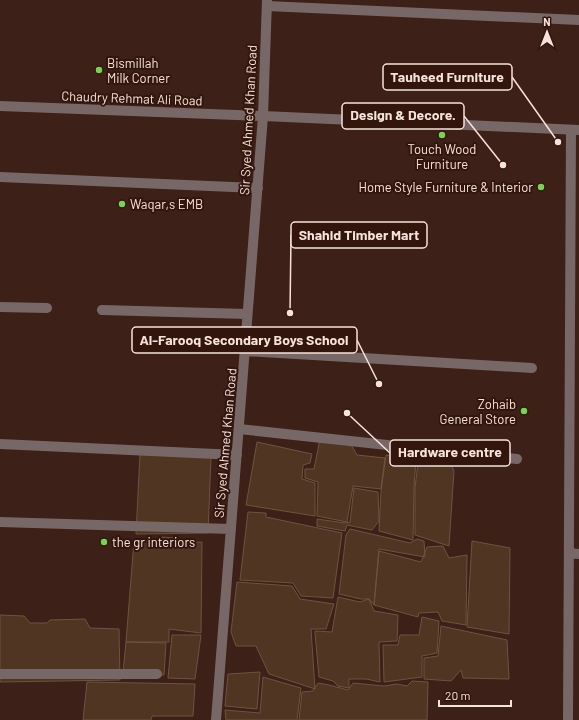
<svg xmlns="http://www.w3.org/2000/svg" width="579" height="720" font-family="Barlow,sans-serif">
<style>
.building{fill:#4f3522;stroke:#6f5340}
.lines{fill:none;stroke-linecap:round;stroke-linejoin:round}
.minor{stroke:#786767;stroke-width:10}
.tertiary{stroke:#786767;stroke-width:10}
.poi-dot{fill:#79d158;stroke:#32160e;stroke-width:1.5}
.labels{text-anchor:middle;stroke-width:4;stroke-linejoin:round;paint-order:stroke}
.poi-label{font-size:13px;fill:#f7e2dc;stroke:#32160e;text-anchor:start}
.street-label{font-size:13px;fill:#f7e2dc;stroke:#32160e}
.leader{fill:none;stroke:#f7e2dc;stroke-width:1.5}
.callout-dot{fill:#f7e2dc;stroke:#32160e;stroke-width:1.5}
.callout{fill:#32160e;stroke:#f7e2dc;stroke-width:1.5}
.callout-label{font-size:14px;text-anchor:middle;font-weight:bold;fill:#f7e2dc}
</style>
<rect width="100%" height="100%" fill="#3d2017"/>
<path class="building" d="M320,439L350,443L357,455L385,458L381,489L353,486L347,522L317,516L318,482L305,478V469H314Z
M257,442L312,454L310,463L303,465L302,479L315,483V516L246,505Z
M140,454L211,457L208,533L136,534Z
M386,455L416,460L414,486L413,540L379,531L381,491Z
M419,455L420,456L449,460L454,471L449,546L415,535V488Z
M354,488L378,492L379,521L372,530L347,525L345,531L317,526V519L345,523L350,522Z
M248,512L266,513V517L342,533L333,598L301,596L293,583L240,580Z
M350,529L410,543L417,539L424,541L425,557L379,549L374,605L369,599H361L339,594L346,535Z
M162,537L173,538V543L202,542L201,633L169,629V642H126L134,541H160Z
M472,541L510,548L509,634L467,627Z
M443,546L449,558L467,555L466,625L442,621L438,612L419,613L418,617L374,605L379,551L421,562L427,547Z
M237,582L292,586L300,599L334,604L326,629H311L315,689L269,674L256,646H236L231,632Z
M338,597L360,602L369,599L374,611L398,615L397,641L379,642L380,682L366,679H349V688L338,686L333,681L319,677L315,633V631L332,632Z
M0,615L24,616L30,623H47L50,620L85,619L90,628L119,629L120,680L0,682Z
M422,617L439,621L437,653L422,656V677L384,682L383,645H398L400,635H419Z
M441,626L507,640L509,679L463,678L461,670L451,681L424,679V658L438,656Z
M172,635H201L195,679L168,678Z
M126,642L166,643L164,675L123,672Z
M260,672L257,709L225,706L228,674Z
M263,677L301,688L297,720H226L225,710L260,713Z
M412,681L428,682L427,720H299L302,692L313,691L318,683L329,685L348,690L353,683L384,686L397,684L407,686Z
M87,682L195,684L193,716H152L151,720H83Z"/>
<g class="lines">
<path class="minor" d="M267,6L579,20
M0,177L258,188
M0,307L47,308
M102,310L247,314
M245,351L532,368
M239,429L517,459
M0,444L237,455
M0,522L231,529
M569,553L579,554
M0,674H157
M216,720L263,116
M568,720L571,130"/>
<path class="tertiary" d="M0,106L263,116L579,130
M263,116L267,0"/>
</g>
<g class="poi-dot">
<circle cx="99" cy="70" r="4"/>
<circle cx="442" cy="135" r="4"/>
<circle cx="541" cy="187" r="4"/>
<circle cx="122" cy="204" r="4"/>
<circle cx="524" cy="411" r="4"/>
<circle cx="104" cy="542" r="4"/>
</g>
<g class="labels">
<g class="poi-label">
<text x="107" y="68">Bismillah<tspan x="107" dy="15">Milk Corner</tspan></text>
<text x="442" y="154" text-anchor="middle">Touch Wood<tspan x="442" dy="15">Furniture</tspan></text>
<text x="533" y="192" text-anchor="end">Home Style Furniture &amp; Interior</text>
<text x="130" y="209">Waqar,s EMB</text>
<text x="516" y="409" text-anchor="end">Zohaib<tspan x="516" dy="15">General Store</tspan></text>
<text x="112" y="547">the gr interiors</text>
</g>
<g class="street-label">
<text transform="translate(132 98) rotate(2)" y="5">Chaudry Rehmat Ali Road</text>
<text transform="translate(248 120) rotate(-87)" y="5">Sir Syed Ahmed Khan Road</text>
<text transform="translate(225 443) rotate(-85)" y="5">Sir Syed Ahmed Khan Road</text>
</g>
</g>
<path class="leader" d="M558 142L512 77M503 165L464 116M290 313L291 235M379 384L357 340M347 413L390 453"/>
<g class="callout-dot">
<circle cx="558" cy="142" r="4"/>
<circle cx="503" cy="165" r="4"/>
<circle cx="290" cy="313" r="4"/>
<circle cx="379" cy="384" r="4"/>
<circle cx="347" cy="413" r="4"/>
</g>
<g class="callout">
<rect x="383" y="64" width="129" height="26" rx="4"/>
<rect x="342" y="103" width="122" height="26" rx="4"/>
<rect x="291" y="222" width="136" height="26" rx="4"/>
<rect x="132" y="327" width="225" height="26" rx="4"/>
<rect x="390" y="440" width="120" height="26" rx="4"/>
</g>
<g class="callout-label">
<text x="447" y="82">Tauheed Furniture</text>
<text x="403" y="120">Design &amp; Decore.</text>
<text x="359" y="240">Shahid Timber Mart</text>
<text x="244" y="345">Al-Farooq Secondary Boys School</text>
<text x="450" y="457">Hardware centre</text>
</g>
<g transform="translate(547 32)" stroke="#32160e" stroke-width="3" paint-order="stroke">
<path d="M0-3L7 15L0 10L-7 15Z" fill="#f7e2dc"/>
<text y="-6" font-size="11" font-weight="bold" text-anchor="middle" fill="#f7e2dc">N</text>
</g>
<path d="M439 700v6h72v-6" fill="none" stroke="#f7e2dc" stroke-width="2"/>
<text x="445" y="700" font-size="12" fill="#f7e2dc" stroke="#32160e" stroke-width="3" paint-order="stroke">20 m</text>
</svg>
